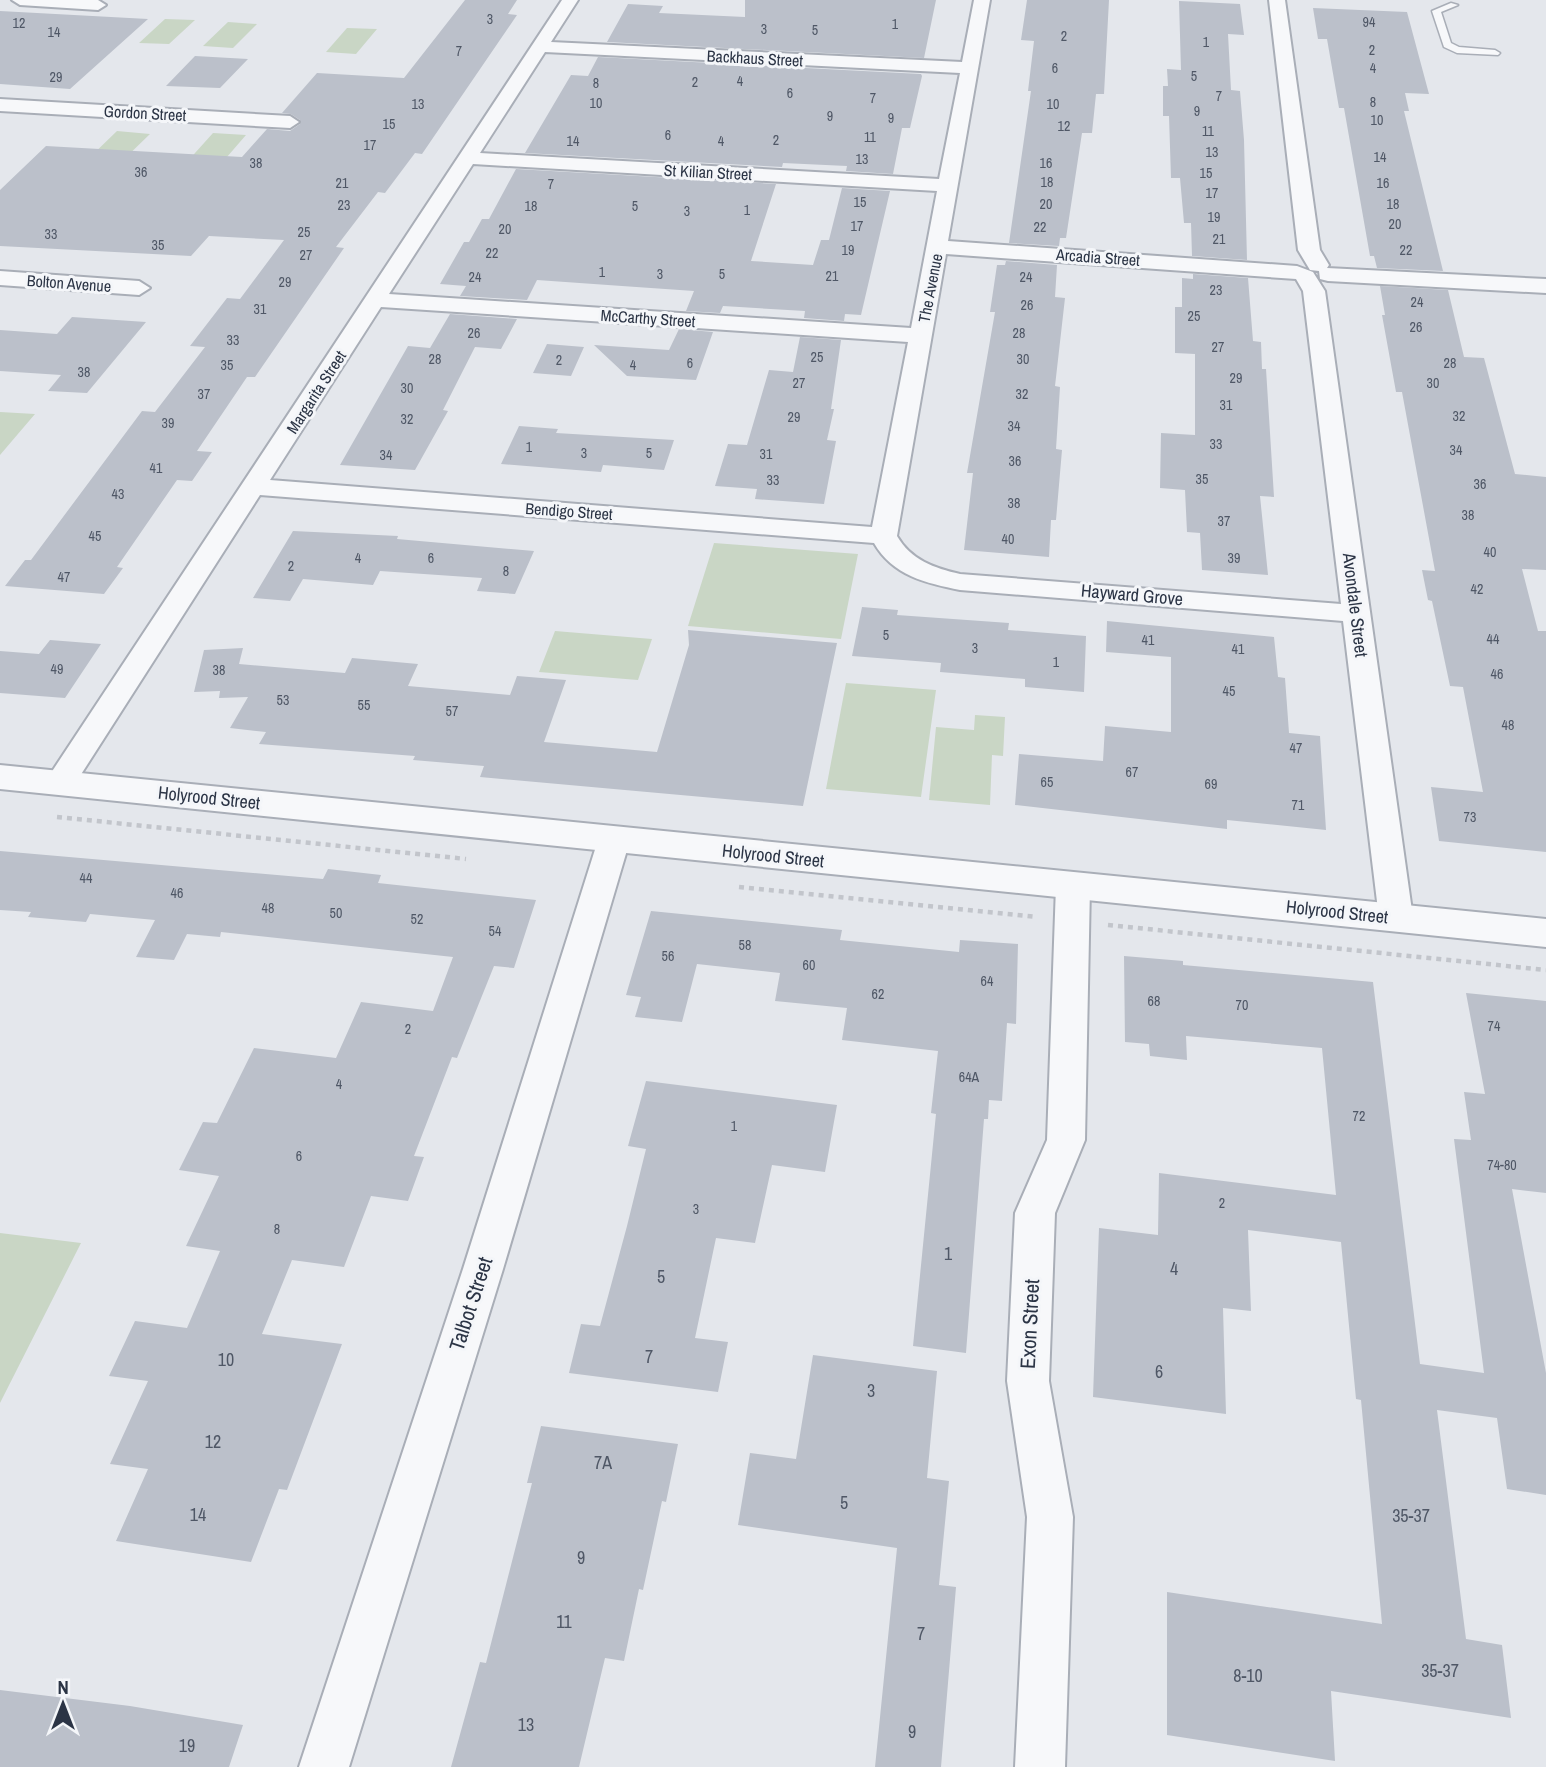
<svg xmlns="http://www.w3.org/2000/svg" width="1546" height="1767" font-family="'Archivo Narrow',sans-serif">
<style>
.green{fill:#c9d6c5}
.building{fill:#bbc0ca}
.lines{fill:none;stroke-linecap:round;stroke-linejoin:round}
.service-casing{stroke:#a9aeb7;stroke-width:3}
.minor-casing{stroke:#a9aeb7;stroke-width:4}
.tertiary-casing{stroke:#a9aeb7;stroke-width:4}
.path{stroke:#c2c5cb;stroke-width:4.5;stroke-dasharray:5 5;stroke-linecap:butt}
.service{fill:#f7f8fa;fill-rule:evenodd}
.minor{fill:#f7f8fa;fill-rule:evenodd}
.tertiary{fill:#f7f8fa;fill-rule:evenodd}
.labels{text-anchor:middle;stroke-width:6;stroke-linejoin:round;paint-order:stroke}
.number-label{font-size:14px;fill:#4f5766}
.far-street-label{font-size:16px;fill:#2b3445;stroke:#f4f6f9}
.street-label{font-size:18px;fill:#2b3445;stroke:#f4f6f9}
.near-number-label{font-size:18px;fill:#4f5766}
.near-street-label{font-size:21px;fill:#2b3445;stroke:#f4f6f9}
</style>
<rect width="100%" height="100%" fill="#e4e7ec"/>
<path class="green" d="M165,19L195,20L169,44L139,43Z
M228,22L257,24L233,48L203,46Z
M347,28L377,29L356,54L326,52Z
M117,131L150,134L119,164L85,162Z
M213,133L246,135L220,165L186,163Z
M0,412L35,414L0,455Z
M714,543L858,554L841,639L688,626Z
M555,631L652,639L638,680L539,672Z
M846,683L936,690L921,797L826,789Z
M975,715L1005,717L1003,756L992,755L990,805L929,800L936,727L974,730Z
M0,1233L81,1243L0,1403Z"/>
<path class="building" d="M465,0H517L508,14L517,15L422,154L415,153L385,193L378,192L336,247L344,248L255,377H247L197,451L212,452L192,481L177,480L117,567L123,568L104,594L5,586L25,560H31L142,411L155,412L205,347L190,346L227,298L240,299L284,240L209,236L191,256L0,246V190L46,146L242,157L267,129L290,131L300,124V120L291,114L282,113L317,73L404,78Z
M745,0H936L924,58L607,42L628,4L663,6L659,13L745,17Z
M1027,0H1109L1104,94H1096L1092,133H1082L1066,238H1060L1059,246L1009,243L1031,91H1028L1034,41L1021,40Z
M1179,1L1240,4L1244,35L1228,34L1231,90L1240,91L1244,140L1247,260L1192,256L1191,223H1184L1180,178H1171L1169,116H1163V86H1168L1167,69L1181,70Z
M1313,8L1407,12L1429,94L1405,93L1409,111H1404L1443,271L1377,268L1374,256H1370L1344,108H1339L1327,39H1318Z
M0,11L148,19L70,89L0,84Z
M195,56L248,59L220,88L166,86Z
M598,57L921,74L922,76L910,128H902L893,174L846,171L847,166L783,163L782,167L525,153L571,75L588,76Z
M516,169L776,184L751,261L813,265L821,240H829L842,188L890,191L861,315L845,314L844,321L804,318L805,311L723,306L720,313L686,311L694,291L622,286L537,280L527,300L460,296L466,286L440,284L464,242H469L482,219H489Z
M1006,261L1057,265L1055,297L1065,298L1055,386L1060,387L1056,449L1062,450L1056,520H1051L1049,557L964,550L973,473H967L995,312H990L997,265H1005Z
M1193,274L1248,278L1253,341L1261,342L1262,369H1266L1274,497L1260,496L1268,575L1202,570L1200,533L1187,532L1185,490L1160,488L1161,433L1195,435V354L1175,353V307H1182V278L1193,279Z
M1380,286L1448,290L1464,357L1484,358L1515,474L1546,477V570L1522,569L1538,631H1546V852L1439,841L1431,787L1483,792L1463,687L1450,686L1432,601L1428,600L1422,570L1435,571L1402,392H1396L1382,315H1385Z
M450,314L517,319L501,349L475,347L443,410L448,411L415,470L340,465L408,346L430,348Z
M72,317L146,322L87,393L48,391L61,375L0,371V330L57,334Z
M679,329L713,332L696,380L627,376L594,345L669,350Z
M800,337L841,340L831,409H834L827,440L836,441L824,504L755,499L757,489L715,486L728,444L747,445L769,370L793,372Z
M547,344L584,347L571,376L533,373Z
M519,426L558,429L556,433L674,440L664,470L603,465L601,472L501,464Z
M293,531L398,536L397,539L534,551L515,594L477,591L482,578L380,571L373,585L303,579L290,601L253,598Z
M862,607L898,610L897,615L1009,623L1008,630L1086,636L1084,692L1025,687V679L940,672L941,663L852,656Z
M1107,621L1274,637L1278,677L1285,678L1289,733L1320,736L1326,830L1227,820V829L1015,805L1019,754L1103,761L1105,726L1171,732V657L1106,652Z
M688,630L837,643L803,806L480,777L484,766L413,760L415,756L259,744L266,732L230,728L248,697L219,698L220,691L194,692L204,650L243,648L239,664L345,673L352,658L418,664L408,686L510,695L517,676L566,680L544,742L657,752L689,645Z
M50,640L101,644L65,698L0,693V651L39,654Z
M0,851L323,879L328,869L381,875L378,883L536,900L514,968L494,966L457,1058L452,1057L414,1156L424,1157L408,1201L371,1196L344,1267L292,1260L262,1334L342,1344L287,1490L279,1489L251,1562L116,1541L148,1469L110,1464L148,1381L109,1376L135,1321L187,1328L220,1251L186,1246L219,1176L179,1170L203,1122L217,1123L254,1048L336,1058L361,1002L433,1011L453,957L221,932L220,937L187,934L174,960L136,957L155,920L90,914L86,922L28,917L31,912L0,910Z
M651,911L842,930L840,940L959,952L960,940L1018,944L1016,1024L1007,1023L1002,1101L989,1100L988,1119H984L966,1353L913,1346L936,1114L931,1113L938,1051L842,1040L847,1008L775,1001L780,973L697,964L682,1022L635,1017L641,997L626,995Z
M1124,956L1183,961V965L1373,982L1420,1364L1484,1373L1454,1139L1471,1140L1464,1092L1485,1094L1466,993L1546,1001V1193L1512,1189L1546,1373V1495L1507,1489L1497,1418L1437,1410L1466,1639L1502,1645L1511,1718L1331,1691L1335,1761L1167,1735V1592L1382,1624L1361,1400L1356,1399L1341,1242L1248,1230L1251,1311L1223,1308L1226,1414L1093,1397L1099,1228L1158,1235L1159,1173L1336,1195L1322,1048L1186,1036L1187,1060L1150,1056L1149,1044L1125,1042Z
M646,1081L837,1105L825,1172L772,1165L755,1243L716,1238L695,1338L728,1342L718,1392L569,1373L581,1324L600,1326L627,1226L646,1149L628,1146Z
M813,1355L937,1371L927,1478L949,1481L939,1585L956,1587L941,1767H875L897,1548L738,1525L750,1453L796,1459Z
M541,1426L678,1444L666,1502L662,1501L643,1590L639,1589L624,1661L605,1658L579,1767H451L480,1662L486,1663L532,1483H527Z
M0,1690L130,1706L243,1725L229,1767H0Z"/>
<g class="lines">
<defs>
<path id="service" d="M1451,3L1458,5L1441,12L1451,43L1459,47L1495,50L1500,53L1498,55L1457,53L1444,47L1432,11Z"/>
<path id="minor" d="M12,0H98L106,5L98,10L20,5Z
M562,0H578L551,42L962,62L974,0H990L948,241L1297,266L1313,272L1325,291L1413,918L1408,926L1396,930L1384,926L1379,918L1343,621L960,590C926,583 893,576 874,543L260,495L71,790L60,793L49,790L44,783L49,776ZM545,52L960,73L939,179L480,153ZM473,164L937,191L911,328L389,294ZM946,254L1296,279L1303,291L1341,604L960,574C934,568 911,560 897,536ZM381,307L908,342L872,527L270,480Z
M1269,0H1285L1320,250L1329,265L1327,268L1546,279V293L1328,281L1320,279L1319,271L1310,270L1298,250Z
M0,99L290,116L299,122L290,128L0,111Z
M0,271L139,281L150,288L139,295L0,285Z
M614,829L625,832L630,840L503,1269L349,1767H299L463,1269L598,840L603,832Z
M1073,875L1085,878L1090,886L1085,1140L1055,1213L1049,1381L1073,1517L1065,1767H1015L1027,1517L1007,1381L1015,1213L1047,1140L1056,886L1061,878Z"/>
<path id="tertiary" d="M0,765L1546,919V947L0,789Z"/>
</defs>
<use href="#service" class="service-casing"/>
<use href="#minor" class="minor-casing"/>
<use href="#tertiary" class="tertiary-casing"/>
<path class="path" d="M57,817L466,859
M739,887L1037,917
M1108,925L1546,970"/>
<use href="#service" class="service"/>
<use href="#minor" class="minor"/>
<use href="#tertiary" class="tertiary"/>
</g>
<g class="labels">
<g class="number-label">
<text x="490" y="24">3</text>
<text x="1369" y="27">94</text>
<text x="19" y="28">12</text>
<text x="895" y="29">1</text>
<text x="764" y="34">3</text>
<text x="815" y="35">5</text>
<text x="54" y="37">14</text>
<text x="1064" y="41">2</text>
<text x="1206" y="47">1</text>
<text x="1372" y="55">2</text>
<text x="459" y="56">7</text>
<text x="1055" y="73">6</text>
<text x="1373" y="73">4</text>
<text x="1194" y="81">5</text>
<text x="56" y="82">29</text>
<text x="740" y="86">4</text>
<text x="695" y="87">2</text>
<text x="596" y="88">8</text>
<text x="790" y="98">6</text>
<text x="1219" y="101">7</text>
<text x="873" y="103">7</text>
<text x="1373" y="107">8</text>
<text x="596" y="108">10</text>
<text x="418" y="109">13</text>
<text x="1053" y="109">10</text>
<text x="1197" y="116">9</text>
<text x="830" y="121">9</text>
<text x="891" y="123">9</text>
<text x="1377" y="125">10</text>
<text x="389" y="129">15</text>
<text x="1064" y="131">12</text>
<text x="1208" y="136">11</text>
<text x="668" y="140">6</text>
<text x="870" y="142">11</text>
<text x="776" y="145">2</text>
<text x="573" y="146">14</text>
<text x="721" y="146">4</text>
<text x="370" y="150">17</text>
<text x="1212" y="157">13</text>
<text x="1380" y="162">14</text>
<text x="862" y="164">13</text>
<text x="256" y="168">38</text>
<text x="1046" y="168">16</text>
<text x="141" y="177">36</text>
<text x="1206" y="178">15</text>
<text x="1047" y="187">18</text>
<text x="342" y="188">21</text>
<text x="1383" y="188">16</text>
<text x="551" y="189">7</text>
<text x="1212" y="198">17</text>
<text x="860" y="207">15</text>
<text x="1046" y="209">20</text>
<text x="1393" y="209">18</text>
<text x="344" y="210">23</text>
<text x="531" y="211">18</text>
<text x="635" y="211">5</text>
<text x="747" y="215">1</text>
<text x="687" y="216">3</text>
<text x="1214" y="222">19</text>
<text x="1395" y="229">20</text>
<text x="857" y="231">17</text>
<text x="1040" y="232">22</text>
<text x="505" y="234">20</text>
<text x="304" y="237">25</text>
<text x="51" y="239">33</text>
<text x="1219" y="244">21</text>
<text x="158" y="250">35</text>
<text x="848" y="255">19</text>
<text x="1406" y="255">22</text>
<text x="492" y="258">22</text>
<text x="306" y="260">27</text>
<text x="602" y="277">1</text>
<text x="660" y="279">3</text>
<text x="722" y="279">5</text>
<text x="832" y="281">21</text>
<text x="475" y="282">24</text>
<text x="1026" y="282">24</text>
<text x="285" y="287">29</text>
<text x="1216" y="295">23</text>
<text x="1417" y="307">24</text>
<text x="1027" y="310">26</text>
<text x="260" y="314">31</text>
<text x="1194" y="321">25</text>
<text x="1416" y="332">26</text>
<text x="474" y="338">26</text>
<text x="1019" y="338">28</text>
<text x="233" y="345">33</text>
<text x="1218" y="352">27</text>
<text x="817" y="362">25</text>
<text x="435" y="364">28</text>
<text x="1023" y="364">30</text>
<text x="559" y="365">2</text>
<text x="690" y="368">6</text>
<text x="1450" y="368">28</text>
<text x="227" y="370">35</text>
<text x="633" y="370">4</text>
<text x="84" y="377">38</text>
<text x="1236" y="383">29</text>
<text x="799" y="388">27</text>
<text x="1433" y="388">30</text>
<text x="407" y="393">30</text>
<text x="204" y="399">37</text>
<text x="1022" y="399">32</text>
<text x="1226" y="410">31</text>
<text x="1459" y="421">32</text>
<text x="794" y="422">29</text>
<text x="407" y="424">32</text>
<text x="168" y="428">39</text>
<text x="1014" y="431">34</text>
<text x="1216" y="449">33</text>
<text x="529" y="452">1</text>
<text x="1456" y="455">34</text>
<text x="584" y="458">3</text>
<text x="649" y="458">5</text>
<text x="766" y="459">31</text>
<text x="386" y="460">34</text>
<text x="1015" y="466">36</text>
<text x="156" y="473">41</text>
<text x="1202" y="484">35</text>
<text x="773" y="485">33</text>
<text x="1480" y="489">36</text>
<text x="118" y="499">43</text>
<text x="1014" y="508">38</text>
<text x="1468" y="520">38</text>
<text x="1224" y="526">37</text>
<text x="95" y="541">45</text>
<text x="1008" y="544">40</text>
<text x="1490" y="557">40</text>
<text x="358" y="563">4</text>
<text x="431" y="563">6</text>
<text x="1234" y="563">39</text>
<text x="291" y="571">2</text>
<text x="506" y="576">8</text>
<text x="64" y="582">47</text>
<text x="1477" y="594">42</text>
<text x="886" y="640">5</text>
<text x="1493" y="644">44</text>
<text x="1148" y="645">41</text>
<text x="975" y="653">3</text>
<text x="1238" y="654">41</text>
<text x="1056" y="667">1</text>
<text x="57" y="674">49</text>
<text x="219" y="675">38</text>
<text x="1497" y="679">46</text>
<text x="1229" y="696">45</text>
<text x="283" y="705">53</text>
<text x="364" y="710">55</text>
<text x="452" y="716">57</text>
<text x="1508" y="730">48</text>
<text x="1296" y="753">47</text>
<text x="1132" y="777">67</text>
<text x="1047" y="787">65</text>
<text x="1211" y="789">69</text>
<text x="1298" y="810">71</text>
<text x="1470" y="822">73</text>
<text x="86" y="883">44</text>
<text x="177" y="898">46</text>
<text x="268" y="913">48</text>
<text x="336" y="918">50</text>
<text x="417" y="924">52</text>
<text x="495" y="936">54</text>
<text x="745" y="950">58</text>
<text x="668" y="961">56</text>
<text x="809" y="970">60</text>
<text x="987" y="986">64</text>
<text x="878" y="999">62</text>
<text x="1154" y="1006">68</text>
<text x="1242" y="1010">70</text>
<text x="1494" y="1031">74</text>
<text x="408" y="1034">2</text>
<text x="969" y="1082">64A</text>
<text x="339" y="1089">4</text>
<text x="1359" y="1121">72</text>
<text x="734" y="1131">1</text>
<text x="299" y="1161">6</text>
<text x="1502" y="1170">74-80</text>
<text x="1222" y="1208">2</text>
<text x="696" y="1214">3</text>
<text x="277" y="1234">8</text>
</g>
<g class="far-street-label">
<text transform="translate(755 58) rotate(3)" y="6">Backhaus Street</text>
<text transform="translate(145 113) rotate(3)" y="6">Gordon Street</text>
<text transform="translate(708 172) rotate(3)" y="6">St Kilian Street</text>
<text transform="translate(1098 257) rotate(4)" y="6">Arcadia Street</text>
<text transform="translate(69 283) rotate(4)" y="6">Bolton Avenue</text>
<text transform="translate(930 288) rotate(-79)" y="6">The Avenue</text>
<text transform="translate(648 318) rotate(4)" y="6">McCarthy Street</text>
<text transform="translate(316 392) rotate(-57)" y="6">Margarita Street</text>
<text transform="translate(569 511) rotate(4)" y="6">Bendigo Street</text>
</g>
<g class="street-label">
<text transform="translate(1132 595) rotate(5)" y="6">Hayward Grove</text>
<text transform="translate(1355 605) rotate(83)" y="6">Avondale Street</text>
<text transform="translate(209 798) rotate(6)" y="6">Holyrood Street</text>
<text transform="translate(773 856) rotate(6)" y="6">Holyrood Street</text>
<text transform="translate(1337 912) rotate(6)" y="6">Holyrood Street</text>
</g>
<g class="near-number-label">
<text x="948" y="1260">1</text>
<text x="1174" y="1275">4</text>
<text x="661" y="1283">5</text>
<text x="649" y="1363">7</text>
<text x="226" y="1366">10</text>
<text x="1159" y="1378">6</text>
<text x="871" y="1397">3</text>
<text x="213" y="1448">12</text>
<text x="603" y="1469">7A</text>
<text x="844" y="1509">5</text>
<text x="198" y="1521">14</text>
<text x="1411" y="1522">35-37</text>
<text x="581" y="1564">9</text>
<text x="564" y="1628">11</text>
<text x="921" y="1640">7</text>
<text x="1440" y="1677">35-37</text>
<text x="1248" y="1682">8-10</text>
<text x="526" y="1731">13</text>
<text x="912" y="1738">9</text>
<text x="187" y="1752">19</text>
</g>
<g class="near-street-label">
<text transform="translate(471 1304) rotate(-72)" y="7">Talbot Street</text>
<text transform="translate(1030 1324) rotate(-87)" y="7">Exon Street</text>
</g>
</g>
<g transform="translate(63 1704)" stroke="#f4f6f9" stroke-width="5" paint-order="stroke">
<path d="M0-5L12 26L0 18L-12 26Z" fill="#2b3445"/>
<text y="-10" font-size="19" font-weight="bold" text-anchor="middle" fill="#2b3445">N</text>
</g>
</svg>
